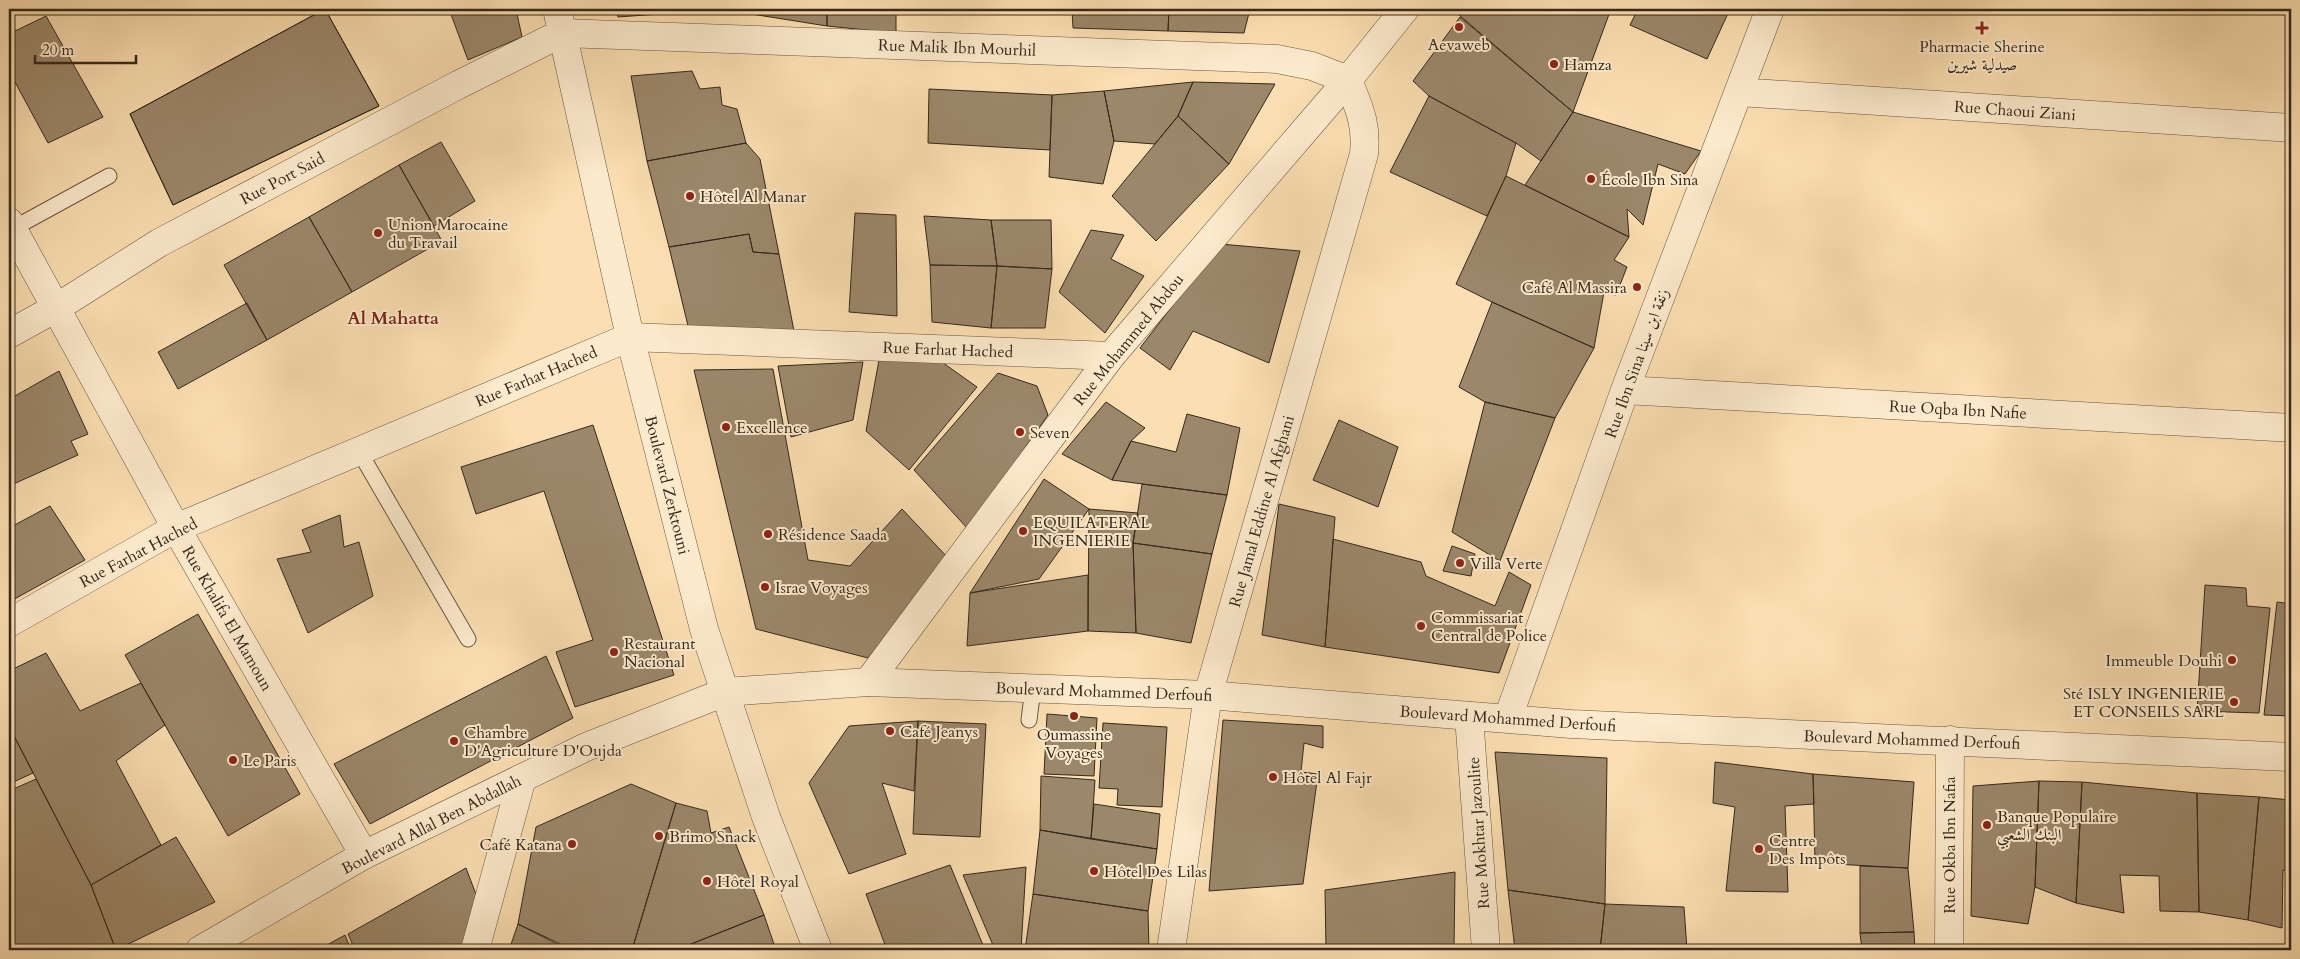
<svg xmlns="http://www.w3.org/2000/svg" width="2300" height="959" font-family="Cardo,Amiri,serif">
<style>
.building{fill:#9b876a;stroke:#34291d}
.lines{fill:none;stroke-linecap:round;stroke-linejoin:round}
.service-casing{stroke:#665642;stroke-width:17}
.minor-casing{stroke:#665642;stroke-width:29}
.tertiary-casing{stroke:#665642;stroke-width:29}
.service{stroke:#fceacc;stroke-width:15}
.minor{stroke:#fceacc;stroke-width:28}
.tertiary{stroke:#fceacc;stroke-width:28}
.poi-dot{fill:#8f2418;stroke:#fceacc;stroke-width:2}
.labels{text-anchor:middle;stroke-width:4;stroke-linejoin:round;paint-order:stroke}
.poi-label{font-size:16px;fill:#34291d;stroke:#fceacc;text-anchor:start}
.street-label{font-size:16px;fill:#34291d;stroke:#fceacc}
.neighbourhood-label{font-size:18px;font-weight:bold;fill:#7a1f14;stroke:#fceacc}
</style>
<rect width="100%" height="100%" fill="#fbdeb1"/>
<filter id="stains"><feTurbulence type="fractalNoise" baseFrequency=".004" numOctaves="4"/><feColorMatrix values="0 0 0 0 .2 0 0 0 0 .09 0 0 0 0 .02 0 0 0 .5 -.17"/></filter>
<radialGradient id="worn" r=".72"><stop offset=".6" stop-color="#630" stop-opacity="0"/><stop offset="1" stop-color="#630" stop-opacity=".3"/></radialGradient>
<path class="building" d="M325,9L379,106L173,205L130,114Z
M325,9L379,106L173,205L130,114Z
M449,9H516L522,37L468,60Z
M616,9H673V13L618,17Z
M726,9H827V26L726,10Z
M827,9H896V33L827,26Z
M1072,9H1169L1168,31L1073,28Z
M1169,9H1250L1244,33L1168,31Z
M1452,9H1611L1573,112Z
M1638,9H1730L1707,59L1630,25Z
M46,16L103,117L48,143L9,71V34Z
M1460,17L1573,112L1541,161L1516,143L1429,96L1413,81Z
M692,71L700,89L720,87L722,105L737,109L746,143L647,161L631,76Z
M1193,82L1178,116L1155,144L1114,141L1104,91Z
M1193,82L1275,84L1229,164L1178,116Z
M929,89L1052,95L1050,150L928,143Z
M1104,91L1114,141L1103,184L1049,177L1052,95Z
M1429,96L1516,143L1506,176L1487,216L1390,172Z
M1573,112L1701,151L1685,174L1658,164L1643,225L1627,209L1629,237L1525,185Z
M1178,116L1229,164L1156,241L1112,196Z
M441,142L475,201L434,226L399,165Z
M746,143L760,159L779,254L753,252L749,234L669,247L647,161Z
M399,165L442,241L352,292L309,217Z
M1506,176L1629,237L1614,260L1627,267L1616,295L1604,292L1594,348L1492,302L1456,284Z
M855,213L896,215L897,316L849,312Z
M924,216L991,220L997,266L930,265Z
M309,217L352,292L267,340L224,265Z
M991,220H1051L1052,269L997,266Z
M1091,230L1124,235L1111,259L1144,276L1105,333L1059,292Z
M749,234L753,252L779,254L795,336L690,334L669,247Z
M1220,244L1300,251L1269,363L1193,331L1170,370L1140,348Z
M930,265L997,266L991,328L932,322Z
M997,266L1052,269L1045,328H991Z
M1492,302L1594,348L1555,418L1485,402L1459,387Z
M247,303L267,340L178,389L158,352Z
M879,360H939L977,387L909,470L866,431Z
M863,362L853,420L791,437L778,366Z
M773,369L808,560L850,566L902,509L950,560L868,658L756,629L694,370Z
M59,371L88,434L71,441L78,455L9,486V392L13,397Z
M998,373L1037,386L1048,415L968,529L914,470Z
M1106,402L1145,428L1131,441L1112,480L1062,454Z
M1485,402L1555,418L1500,561L1452,532Z
M1187,414L1240,428L1227,495L1112,480L1131,441L1176,452Z
M1339,420L1398,447L1378,507L1313,480Z
M593,425L674,675L575,707L556,652L593,640L544,491L476,514L461,467Z
M1044,479L1089,509L1039,579L970,593Z
M1142,484L1227,495L1212,554L1133,543Z
M1279,504L1335,517L1325,647L1262,635Z
M50,506L85,560L9,602V528Z
M1089,509L1138,513L1133,543L1136,633L1088,631Z
M340,515L344,547L359,542L373,596L308,633L277,559L311,552L302,530Z
M1333,539L1421,562L1426,576L1495,606L1509,572L1531,585L1499,673L1325,647Z
M1133,543L1212,554L1191,643L1136,633Z
M1452,546L1475,554L1471,576L1443,571Z
M1088,575V631L967,646L970,593Z
M2205,585L2246,588L2247,606L2270,608L2259,713L2197,711Z
M2277,602L2291,604V716L2264,715Z
M198,614L300,794L228,836L125,655Z
M46,653L80,711L141,683L165,725L116,761L161,845L91,885L9,726V671Z
M546,656L573,718L370,824L334,764Z
M1047,714L1097,718L1094,776L1044,774Z
M1223,720L1323,726V748L1304,743L1301,772L1318,774L1303,884L1209,891Z
M918,721L986,724L980,837L913,834Z
M918,721L914,791L882,783L906,854L849,874L809,783L849,726Z
M1103,723L1167,727L1162,807L1117,805L1118,789L1099,788Z
M9,726L33,773L9,784Z
M1495,752L1607,758L1605,904L1508,890Z
M1715,762L1813,774L1814,804L1785,806L1788,892L1726,891L1735,807L1713,803Z
M1813,774L1914,782L1908,868L1815,863Z
M1041,776L1095,780L1091,839L1040,830Z
M36,779L91,885L116,950H9V868L13,861L9,854V791Z
M2039,781L2082,782L2076,903L2035,887Z
M2039,781L2035,887L2028,924L1971,916L1973,786Z
M2082,782L2197,793L2199,912L2160,911L2159,876L2120,875L2124,913L2076,903Z
M631,784L676,803L632,950H573L518,924L536,827Z
M2197,793L2259,797L2248,920L2199,912Z
M2259,797L2291,800V871L2283,870L2282,928L2248,920Z
M676,803L707,811L711,833L729,827L764,915L676,950H632Z
M1094,804L1160,814L1157,849L1091,839Z
M1040,830L1157,849L1148,911L1033,894Z
M176,837L215,902L116,950L91,885Z
M950,865L985,950H887L866,894Z
M1860,866L1908,868L1914,932L1860,933Z
M1026,867L1021,949L995,950L963,875Z
M466,868L477,897L473,950H355L348,934Z
M1455,872L1454,950H1326L1325,890Z
M1508,890L1605,904L1600,950H1515Z
M1033,894L1148,911L1149,950H1025Z
M1605,904L1684,907L1687,950H1600Z
M764,915L776,950H676Z
M518,924L559,945L558,950H509Z
M1914,932L1915,950H1862L1860,933Z
M345,935L351,950H318Z"/>
<g class="lines">
<defs>
<path id="service" d="M12,229L109,176
M359,451L468,639
M1029,720L1033,688"/>
<path id="minor" d="M1739,92L2291,128
M9,222L176,528L364,855
M9,334L56,308L159,243L458,85L562,33L1277,59L1312,66L1348,80
M1625,390L2291,428
M9,623L176,528L630,337L1111,356
M868,682L1111,356L1348,80L1405,9
M1469,716L1486,950
M1508,718L1625,390L1770,9
M475,950L522,778
M1171,950L1208,695L1364,154C1367,123 1359,108 1348,80
M1949,950L1950,740"/>
<path id="tertiary" d="M557,9L630,337L704,629L766,817L818,950
M200,950L364,855L586,747L725,692L868,682L1208,695L1571,724L2291,757"/>
</defs>
<use href="#service" class="service-casing"/>
<use href="#minor" class="minor-casing"/>
<use href="#tertiary" class="tertiary-casing"/>
<use href="#service" class="service"/>
<use href="#minor" class="minor"/>
<use href="#tertiary" class="tertiary"/>
</g>
<g class="poi-dot">
<circle cx="1459" cy="27" r="5"/>
<path d="M1979.5 20.5h5v5h5v5h-5v5h-5v-5h-5v-5h5z"/>
<circle cx="1554" cy="64" r="5"/>
<circle cx="1591" cy="179" r="5"/>
<circle cx="690" cy="196" r="5"/>
<circle cx="378" cy="233" r="5"/>
<circle cx="1637" cy="287" r="5"/>
<circle cx="726" cy="427" r="5"/>
<circle cx="1020" cy="432" r="5"/>
<circle cx="1023" cy="531" r="5"/>
<circle cx="768" cy="534" r="5"/>
<circle cx="1460" cy="563" r="5"/>
<circle cx="765" cy="587" r="5"/>
<circle cx="1421" cy="626" r="5"/>
<circle cx="614" cy="652" r="5"/>
<circle cx="2232" cy="660" r="5"/>
<circle cx="2234" cy="702" r="5"/>
<circle cx="1074" cy="716" r="5"/>
<circle cx="890" cy="731" r="5"/>
<circle cx="454" cy="741" r="5"/>
<circle cx="233" cy="760" r="5"/>
<circle cx="1273" cy="777" r="5"/>
<circle cx="1987" cy="825" r="5"/>
<circle cx="659" cy="836" r="5"/>
<circle cx="572" cy="844" r="5"/>
<circle cx="1759" cy="849" r="5"/>
<circle cx="1094" cy="871" r="5"/>
<circle cx="707" cy="881" r="5"/>
</g>
<g class="labels">
<g class="poi-label">
<text x="1459" y="50" text-anchor="middle">Aevaweb</text>
<text x="1982" y="52" text-anchor="middle">Pharmacie Sherine<tspan x="1982" dy="18">صيدلية شيرين</tspan></text>
<text x="1564" y="70">Hamza</text>
<text x="1601" y="185">École Ibn Sina</text>
<text x="700" y="202">Hôtel Al Manar</text>
<text x="388" y="230">Union Marocaine<tspan x="388" dy="18">du Travail</tspan></text>
<text x="1627" y="293" text-anchor="end">Café Al Massira</text>
<text x="736" y="433">Excellence</text>
<text x="1030" y="438">Seven</text>
<text x="1033" y="528">EQUILATERAL<tspan x="1033" dy="18">INGENIERIE</tspan></text>
<text x="778" y="540">Résidence Saada</text>
<text x="1470" y="569">Villa Verte</text>
<text x="775" y="593">Israe Voyages</text>
<text x="1431" y="623">Commissariat<tspan x="1431" dy="18">Central de Police</tspan></text>
<text x="624" y="649">Restaurant<tspan x="624" dy="18">Nacional</tspan></text>
<text x="2222" y="666" text-anchor="end">Immeuble Douhi</text>
<text x="2224" y="699" text-anchor="end">Sté ISLY INGENIERIE<tspan x="2224" dy="18">ET CONSEILS SARL</tspan></text>
<text x="900" y="737">Café Jeanys</text>
<text x="464" y="738">Chambre<tspan x="464" dy="18">D'Agriculture D'Oujda</tspan></text>
<text x="1074" y="740" text-anchor="middle">Oumassine<tspan x="1074" dy="18">Voyages</tspan></text>
<text x="243" y="766">Le Paris</text>
<text x="1283" y="783">Hôtel Al Fajr</text>
<text x="1997" y="822">Banque Populaire<tspan x="1997" dy="18">البنك الشعبي</tspan></text>
<text x="669" y="842">Brimo Snack</text>
<text x="1769" y="846">Centre<tspan x="1769" dy="18">Des Impôts</tspan></text>
<text x="562" y="850" text-anchor="end">Café Katana</text>
<text x="1104" y="877">Hôtel Des Lilas</text>
<text x="717" y="887">Hôtel Royal</text>
</g>
<g class="street-label">
<text transform="translate(957 47) rotate(2)" y="6">Rue Malik Ibn Mourhil</text>
<text transform="translate(2015 110) rotate(4)" y="6">Rue Chaoui Ziani</text>
<text transform="translate(282 178) rotate(-28)" y="6">Rue Port Said</text>
<text transform="translate(1128 339) rotate(-51)" y="6">Rue Mohammed Abdou</text>
<text transform="translate(948 349) rotate(2)" y="6">Rue Farhat Hached</text>
<text transform="translate(1636 363) rotate(-70)" y="6">Rue Ibn Sina زنقة ابن سينا</text>
<text transform="translate(536 376) rotate(-23)" y="6">Rue Farhat Hached</text>
<text transform="translate(1958 409) rotate(3)" y="6">Rue Oqba Ibn Nafie</text>
<text transform="translate(668 485) rotate(76)" y="6">Boulevard Zerktouni</text>
<text transform="translate(1261 511) rotate(-74)" y="6">Rue Jamal Eddine Al Afghani</text>
<text transform="translate(138 552) rotate(-28)" y="6">Rue Farhat Hached</text>
<text transform="translate(228 618) rotate(60)" y="6">Rue Khalifa El Mamoun</text>
<text transform="translate(1104 691) rotate(2)" y="6">Boulevard Mohammed Derfoufi</text>
<text transform="translate(1508 718) rotate(4)" y="6">Boulevard Mohammed Derfoufi</text>
<text transform="translate(1912 739) rotate(2)" y="6">Boulevard Mohammed Derfoufi</text>
<text transform="translate(431 824) rotate(-27)" y="6">Boulevard Allal Ben Abdallah</text>
<text transform="translate(1478 833) rotate(-94)" y="6">Rue Mokhtar Jazoulite</text>
<text transform="translate(1949 845) rotate(-90)" y="6">Rue Okba Ibn Nafia</text>
</g>
<g class="neighbourhood-label">
<text x="393" y="324">Al Mahatta</text>
</g>
</g>
<rect width="2300" height="959" fill="none" stroke="#fbdeb1" stroke-width="30"/>
<rect x="10" y="10" width="2280" height="939" fill="none" stroke="#34291d" stroke-width="2.5"/>
<rect x="15" y="15" width="2270" height="929" fill="none" stroke="#34291d"/>
<path d="M35 55v8h101v-8" fill="none" stroke="#34291d" stroke-width="2.5"/>
<text x="42" y="55" font-size="15" fill="#34291d" stroke="#fceacc" stroke-width="4" paint-order="stroke">20 m</text>
<rect width="100%" height="100%" filter="url(#stains)"/>
<rect width="100%" height="100%" fill="url(#worn)"/>
</svg>
